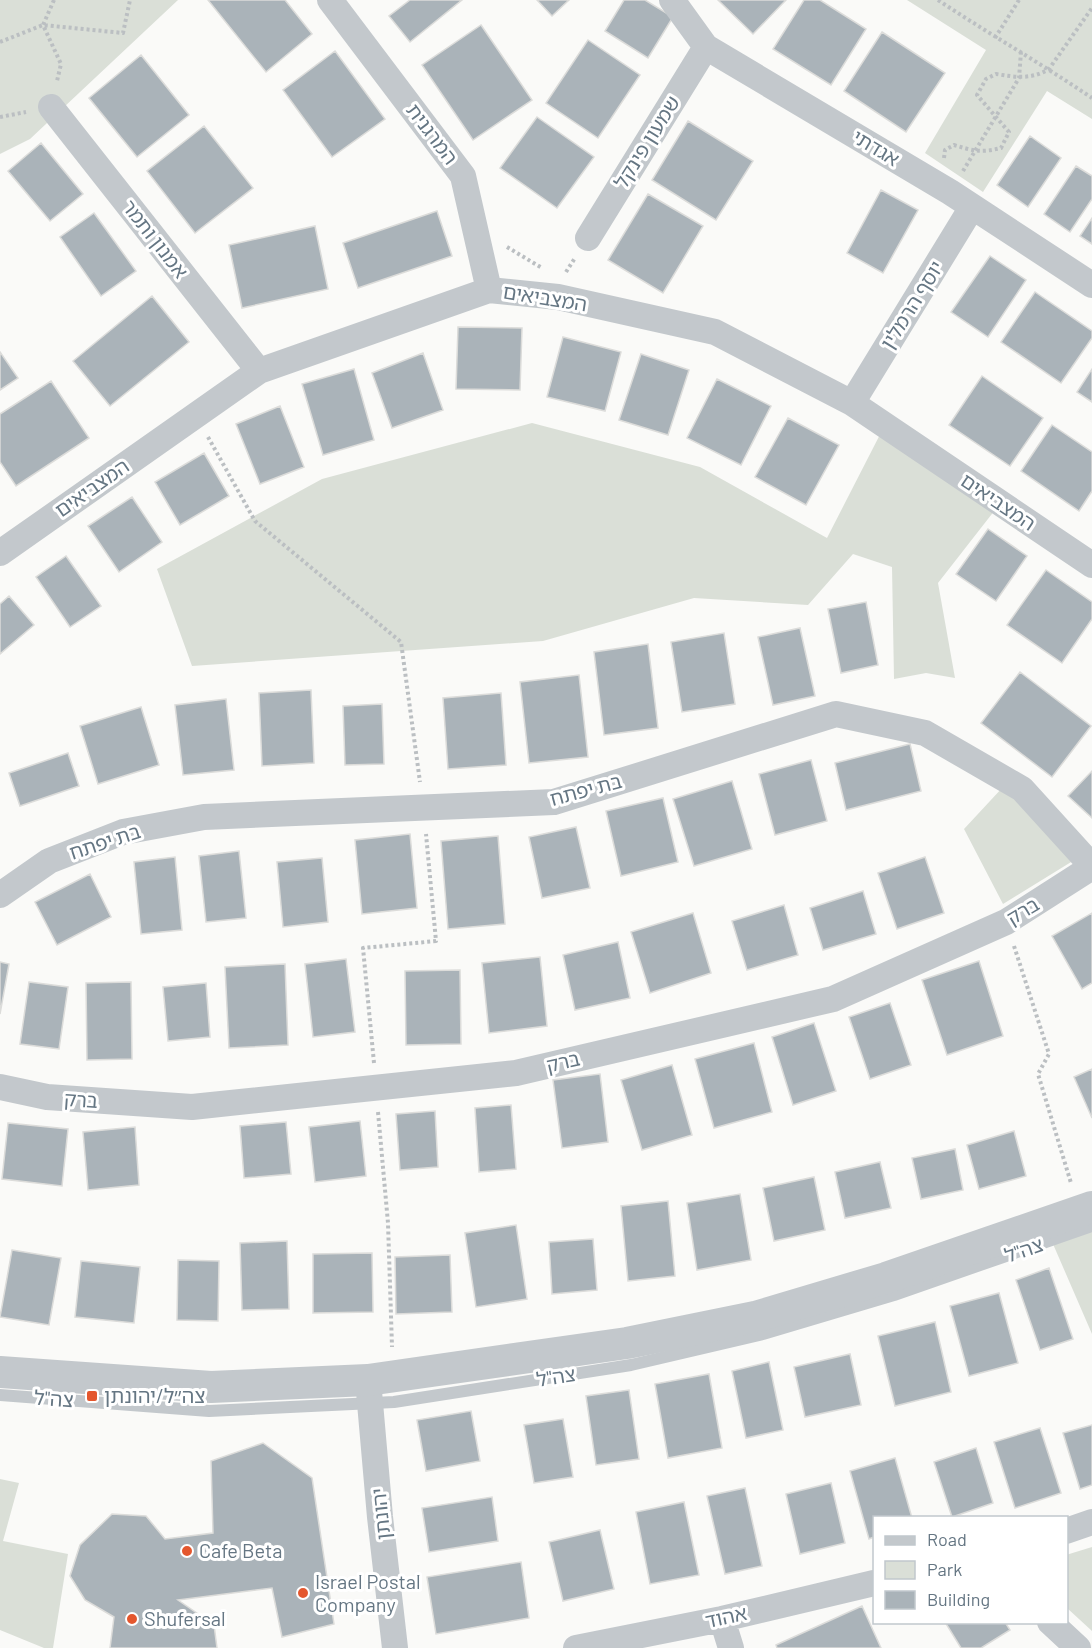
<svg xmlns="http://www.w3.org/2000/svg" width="1092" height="1648" font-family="Barlow,'Noto Sans Hebrew',sans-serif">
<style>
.green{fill:#dadfd7}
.building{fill:#aab3b9;stroke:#dcdcda;stroke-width:1.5}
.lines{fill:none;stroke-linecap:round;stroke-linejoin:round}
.path{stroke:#bbbfc2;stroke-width:4;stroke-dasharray:3 3;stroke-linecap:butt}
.service{stroke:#c3c8cc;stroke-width:12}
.minor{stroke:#c3c8cc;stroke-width:26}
.tertiary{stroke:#c3c8cc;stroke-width:32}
.poi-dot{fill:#e4572e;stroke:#fff;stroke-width:2}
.labels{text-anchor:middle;stroke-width:6;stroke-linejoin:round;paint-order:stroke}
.street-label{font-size:20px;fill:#657683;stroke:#fff}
.poi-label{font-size:20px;fill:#657683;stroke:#fff;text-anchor:start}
</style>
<rect width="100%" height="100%" fill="#fafaf8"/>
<path class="green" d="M0,0H178L30,139L0,154Z
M907,0H1092V119L1047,91L983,192L925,153L986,50Z
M890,415L1002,501L938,583L955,678L926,673L894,679L892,567L853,554L808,605L694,598L543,641L192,666L157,569L322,479L532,423L700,467L827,538Z
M1003,787L1076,859L1003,904L964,829Z
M1092,1229V1334L1053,1244Z
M0,1479L19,1483L3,1541L68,1554L53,1648H44L0,1630Z
M1092,1547V1631L1067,1608L1066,1555Z"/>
<path class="building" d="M208,0H285L312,34L266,72Z
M410,0H462L410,42L389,16Z
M537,0H569L552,16Z
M624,0H645L673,17L648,58L605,31Z
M718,0H786L753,34Z
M804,0H820L866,29L831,85L773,49Z
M481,25L532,100L473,140L422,65Z
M882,32L945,73L906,132L844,91Z
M588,40L640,75L598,138L546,103Z
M335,51L385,119L332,157L283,90Z
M141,55L189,115L137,157L89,98Z
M537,117L594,157L557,208L500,168Z
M688,121L753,161L716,220L652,180Z
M204,126L253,188L195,233L147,171Z
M1030,136L1061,158L1028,207L997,185Z
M41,143L83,194L50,221L8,171Z
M1076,166L1092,176V199L1070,232L1044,214Z
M881,190L918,210L883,273L847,253Z
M648,194L703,226L663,293L608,260Z
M437,211L452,256L358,288L343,243Z
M94,213L136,271L101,296L60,237Z
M1092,218V244L1080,236Z
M315,226L328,289L242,308L229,245Z
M990,256L1026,280L988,337L951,312Z
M1035,292L1092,331V338L1061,383L1001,342Z
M152,296L189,342L110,406L73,361Z
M458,327L522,328L520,390L456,389Z
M563,337L621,352L605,411L547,397Z
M0,352L18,378L0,390Z
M423,353L443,410L392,428L372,373Z
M641,354L689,370L668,435L619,420Z
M354,369L374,440L323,455L302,384Z
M1092,369V402L1077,392Z
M982,376L1043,418L1010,466L949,425Z
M717,379L771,406L741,465L687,438Z
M51,381L89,438L16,486L0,462V414Z
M280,406L304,467L260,484L236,424Z
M788,418L839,445L806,505L755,477Z
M1052,425L1092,452V491L1079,511L1021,471Z
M204,453L229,496L180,525L155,482Z
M132,497L162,542L119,572L88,526Z
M988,529L1027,556L996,601L956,574Z
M66,556L101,606L70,627L36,577Z
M1046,570L1092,602V619L1062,663L1007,625Z
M9,596L34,625L0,654V604Z
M866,602L878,665L841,673L828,609Z
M800,628L815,696L773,705L758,637Z
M724,633L735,704L682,712L671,642Z
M648,644L658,728L604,735L594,652Z
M1020,672L1091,726L1052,777L981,723Z
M579,675L588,757L529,763L520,682Z
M311,690L314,763L262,766L259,693Z
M501,693L506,765L448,769L443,698Z
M226,699L234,770L183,775L175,705Z
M382,704L384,764L345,765L343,706Z
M141,707L159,765L98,784L80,726Z
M910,744L921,791L846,810L835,763Z
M68,753L79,786L20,806L9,773Z
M811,760L827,821L775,835L759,774Z
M1092,771V818L1068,796Z
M732,781L752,849L694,866L673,799Z
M663,798L678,862L621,876L606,811Z
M576,827L590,888L542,898L529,837Z
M410,834L417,908L362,914L355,840Z
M498,836L505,924L448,929L441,841Z
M239,851L246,918L206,922L199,856Z
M175,857L182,930L141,934L134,862Z
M925,857L944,913L897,929L878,873Z
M322,858L328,922L283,927L277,862Z
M90,874L111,917L57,945L35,902Z
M863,891L876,934L823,950L810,908Z
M784,905L798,955L747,970L732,921Z
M693,913L711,973L650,993L631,932Z
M1092,913V983L1082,989L1052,936Z
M618,942L630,998L575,1010L563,955Z
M540,957L547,1026L489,1033L482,963Z
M346,959L355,1032L313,1037L305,964Z
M979,961L1003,1036L947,1055L922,980Z
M0,962L9,964L0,1014Z
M285,964L288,1045L229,1048L225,967Z
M460,970L461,1044L406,1045L405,971Z
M29,982L68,987L59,1049L20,1044Z
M131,982L132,1059L87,1060L86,983Z
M206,983L210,1037L168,1041L163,987Z
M890,1003L911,1065L870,1079L849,1017Z
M814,1023L836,1091L793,1105L772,1037Z
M754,1043L772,1112L714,1128L695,1059Z
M672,1065L692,1135L642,1150L621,1080Z
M1092,1069V1118L1074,1077Z
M600,1074L608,1142L562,1148L553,1080Z
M511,1105L516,1169L479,1172L475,1108Z
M435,1111L438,1167L400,1170L396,1114Z
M360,1121L366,1176L315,1182L309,1127Z
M286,1122L291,1174L244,1178L240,1126Z
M8,1123L68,1129L62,1186L2,1179Z
M135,1127L139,1185L88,1190L83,1132Z
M1014,1131L1026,1176L979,1189L967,1145Z
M955,1149L963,1190L921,1199L912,1158Z
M880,1162L891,1208L845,1218L835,1172Z
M814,1177L825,1230L774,1241L763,1188Z
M740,1194L751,1260L697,1270L687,1203Z
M668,1201L675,1276L628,1281L621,1206Z
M516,1225L527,1299L476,1307L465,1233Z
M593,1239L597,1290L552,1294L549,1242Z
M287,1241L289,1309L242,1310L240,1243Z
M12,1250L61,1258L49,1325L0,1317Z
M372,1253L373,1312L313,1313V1254Z
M450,1255L452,1312L396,1314L395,1257Z
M178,1260L219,1261L218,1321L177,1320Z
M81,1261L140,1267L134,1323L75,1317Z
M1049,1268L1073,1339L1040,1350L1016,1280Z
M999,1293L1018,1363L969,1376L950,1306Z
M935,1322L951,1392L895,1406L878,1336Z
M850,1354L861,1405L805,1417L794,1367Z
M769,1362L783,1430L746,1438L732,1371Z
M709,1374L722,1448L668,1458L655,1384Z
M629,1390L639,1459L596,1465L586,1396Z
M471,1411L480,1461L426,1471L417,1420Z
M563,1419L573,1477L534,1483L524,1425Z
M1092,1425V1485L1080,1489L1063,1433Z
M1040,1428L1061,1493L1015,1508L994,1442Z
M263,1443L312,1478L334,1624L282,1637L272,1588L178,1600L214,1625L217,1648H110L114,1617L85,1600L70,1576L80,1545L112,1514L146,1516L165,1539L213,1533L211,1461Z
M976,1448L993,1503L952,1517L934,1462Z
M895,1458L912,1518H874V1537L869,1539L850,1471Z
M831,1483L845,1543L800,1554L786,1494Z
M745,1488L762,1566L725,1574L707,1496Z
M492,1497L498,1541L429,1552L422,1508Z
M684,1502L699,1575L650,1584L636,1512Z
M600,1530L614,1589L563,1601L549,1542Z
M521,1562L529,1618L436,1634L427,1577Z
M862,1606L881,1648H777L776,1645Z
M945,1622H1005L1010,1630L981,1648H961Z"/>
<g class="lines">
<path class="path" d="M54,0L43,25L61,64L57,81
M938,0C989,34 1042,64 1092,98
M995,38L1019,0
M0,42L43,25L123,33L130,0
M0,117L26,112
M944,158L945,150L954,145C974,151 981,153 1001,148L1009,132L977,95L986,79L996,74C1015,77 1031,80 1049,69L1092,8
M963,171L1019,78L1021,52
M507,247L542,268
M566,272L575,258
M208,437L255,521L401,642L420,782
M1014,946L1049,1054L1038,1074L1071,1183
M374,1063L363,948L436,941L426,834
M378,1112L388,1223L392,1347"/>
<path class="service" d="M0,1395L209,1411L394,1402L631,1365L763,1334L894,1295L1092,1226"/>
<path class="minor" d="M330,0L463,176L489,290
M672,0L706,47L950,192L1092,285
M51,107L259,371
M588,238L706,47
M852,403L972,207
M0,553L259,371L489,290L558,297L715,332L852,403L1092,565
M0,895L49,861L123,832L204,817L554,802L836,714L925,733L1022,789L1092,866
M0,1087L47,1097L192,1107L516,1073L833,999L1006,922L1092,867
M368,1380L380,1517L395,1648
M1066,1531L1092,1522
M722,1619L731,1648
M1050,1622L1078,1648
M576,1648L722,1619L874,1583"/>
<path class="tertiary" d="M0,1372L211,1387L368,1380L627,1343L755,1317L886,1278L1092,1207"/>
</g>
<g class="poi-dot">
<rect x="86" y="1390" width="12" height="12" rx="3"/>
<circle cx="187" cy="1551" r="6"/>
<circle cx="303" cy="1593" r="6"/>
<circle cx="132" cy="1619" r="6"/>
</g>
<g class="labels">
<g class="street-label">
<text transform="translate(432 134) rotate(53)" y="7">המרגנית</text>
<text transform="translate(647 142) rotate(-58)" y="7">שמעון פינקל</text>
<text transform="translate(876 148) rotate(31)" y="7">אגדתי</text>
<text transform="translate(155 239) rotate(52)" y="7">אמנון ותמר</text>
<text transform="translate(545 298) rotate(9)" y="7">המצביאים</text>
<text transform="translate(912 305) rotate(-58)" y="7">יוסף הרמלין</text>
<text transform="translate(92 488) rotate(-35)" y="7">המצביאים</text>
<text transform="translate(998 502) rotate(34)" y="7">המצביאים</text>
<text transform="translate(586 790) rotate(-15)" y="7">בת יפתח</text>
<text transform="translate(105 842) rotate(-18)" y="7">בת יפתח</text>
<text transform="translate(1023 911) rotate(-31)" y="7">ברק</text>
<text transform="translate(563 1062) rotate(-13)" y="7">ברק</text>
<text transform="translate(81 1100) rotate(4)" y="7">ברק</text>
<text transform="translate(1024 1250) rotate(-19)" y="7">צה"ל</text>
<text transform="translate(556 1377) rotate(-9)" y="7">צה"ל</text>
<text transform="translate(54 1399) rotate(4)" y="7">צה"ל</text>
<text transform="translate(381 1514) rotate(-96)" y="7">יהונתן</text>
<text transform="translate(726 1617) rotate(-12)" y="7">אהוד</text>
</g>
<g class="poi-label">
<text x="104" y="1403">צה״ל/יהונתן</text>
<text x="199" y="1558">Cafe Beta</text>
<text x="315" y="1589">Israel Postal<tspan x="315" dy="23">Company</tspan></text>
<text x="144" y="1626">Shufersal</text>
</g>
</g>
<rect x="873" y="1516" width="195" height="108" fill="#ffffff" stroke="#c1c8cd" stroke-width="1.5"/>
<rect x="885" y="1536" width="30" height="9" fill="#c3c8cc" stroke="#c1c8cd" stroke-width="1.5"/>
<text x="927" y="1546" font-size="18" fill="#657683">Road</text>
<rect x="885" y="1561" width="30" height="18" fill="#dadfd7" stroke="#c1c8cd" stroke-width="1.5"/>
<text x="927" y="1576" font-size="18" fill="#657683">Park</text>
<rect x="885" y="1591" width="30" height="18" fill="#aab3b9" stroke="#c1c8cd" stroke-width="1.5"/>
<text x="927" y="1606" font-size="18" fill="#657683">Building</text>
</svg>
